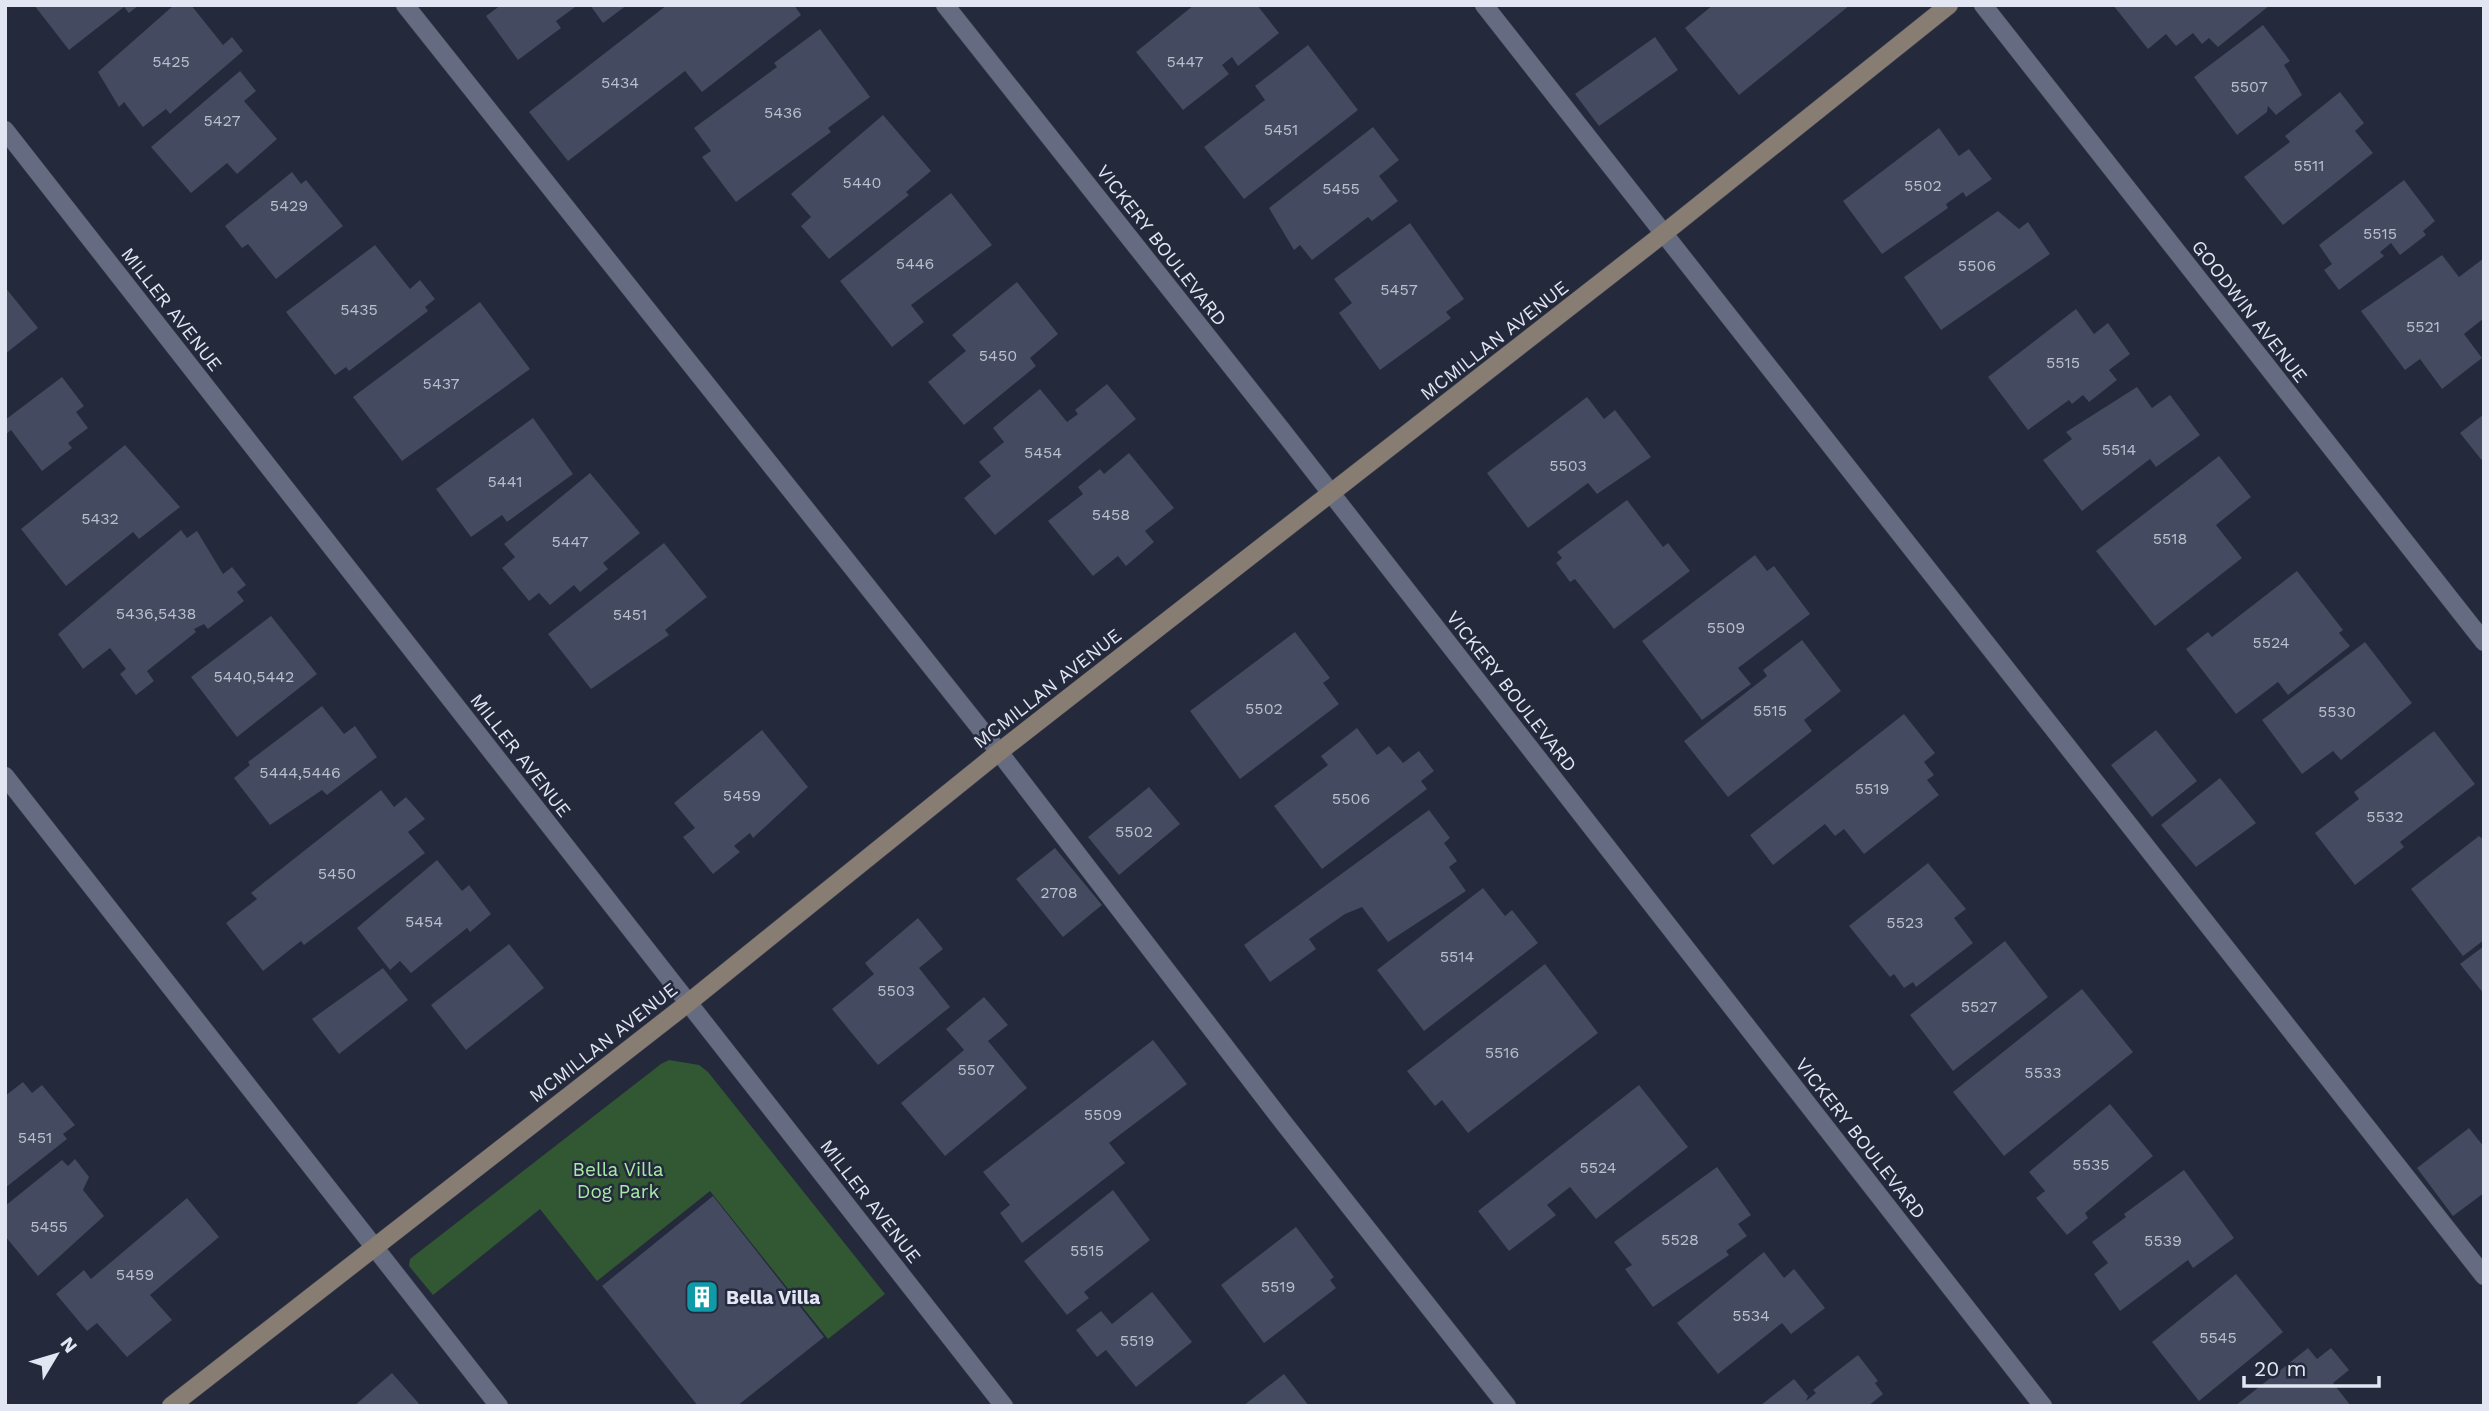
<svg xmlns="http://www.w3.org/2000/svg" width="2489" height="1411" font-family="'Work Sans',sans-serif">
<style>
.green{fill:#325833}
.building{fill:#444a5f}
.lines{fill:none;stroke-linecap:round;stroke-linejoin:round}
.lane-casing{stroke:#404455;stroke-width:19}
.street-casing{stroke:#404455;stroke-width:19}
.secondary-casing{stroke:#404455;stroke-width:19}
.lane{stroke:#656c82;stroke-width:18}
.street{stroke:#656c82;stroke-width:18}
.secondary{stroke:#887d72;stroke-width:18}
.labels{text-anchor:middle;stroke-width:5;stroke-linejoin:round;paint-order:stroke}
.number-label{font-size:16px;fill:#babfce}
.street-label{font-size:19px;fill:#e2e6f3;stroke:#24293c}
.park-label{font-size:19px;fill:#a6eaa6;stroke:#24293c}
.poi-label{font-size:19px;font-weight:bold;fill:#e2e6f3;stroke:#24293c;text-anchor:start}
</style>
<rect width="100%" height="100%" fill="#24293c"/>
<path class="green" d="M669,1060L699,1065L708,1072L885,1294L828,1339L710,1191L597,1281L540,1209L433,1295L409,1266L410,1259L661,1064Z"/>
<path class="building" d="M34,5H139L129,13L124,7L69,50Z
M174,5H191L223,45L232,37L243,51L170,114L166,109L143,127L124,102L119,107L98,72Z
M501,5H578L556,21L561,28L518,60L486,16Z
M590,5H627L603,23Z
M667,5H794L801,15L702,92L685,71L568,161L529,112Z
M1194,5H1257L1279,33L1238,66L1232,57L1222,65L1229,74L1183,110L1136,52Z
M1713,5H1850L1739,95L1685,28Z
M2113,5H2270L2218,47L2209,38L2202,44L2193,33L2176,46L2166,34L2148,49Z
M2263,25L2290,61L2284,65L2302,95L2276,115L2268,106L2267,112L2237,135L2194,77Z
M820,29L870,97L828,128L831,132L736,202L702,157L711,151L694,128L777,67L774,63Z
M1655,37L1678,70L1599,126L1575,94Z
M1308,45L1358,110L1244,199L1204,147L1265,100L1255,86Z
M240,71L256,91L244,101L277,139L237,174L227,163L191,193L151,147Z
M2340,92L2364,123L2355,131L2373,153L2283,225L2244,177L2290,142L2285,136Z
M883,115L931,171L906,192L909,195L829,259L801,226L811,217L791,194Z
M1373,127L1399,160L1379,176L1398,201L1372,221L1368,217L1312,260L1300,245L1294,250L1269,208Z
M1939,128L1959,156L1969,149L1992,179L1966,197L1963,192L1946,204L1948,208L1882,254L1843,201Z
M292,172L301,184L306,180L343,226L276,279L248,244L242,248L225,226Z
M2404,180L2435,221L2423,231L2426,235L2400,255L2391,243L2380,252L2384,256L2339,290L2324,270L2332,264L2319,245Z
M951,193L992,245L911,305L924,322L892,347L840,281Z
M1998,211L2019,229L2028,222L2050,254L1941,330L1904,277Z
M1410,223L1464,299L1446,312L1451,318L1380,370L1339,313L1352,303L1334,279Z
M375,245L410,289L420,280L435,299L425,307L428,311L349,371L346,367L335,375L286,312Z
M2442,255L2459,277L2484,258V318L2464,334L2482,358L2442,389L2420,359L2405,370L2361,311Z
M1017,282L1058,334L1030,358L1036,366L964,425L928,382L966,351L952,335Z
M5,287L38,328L5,354Z
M480,302L530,369L402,461L353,397Z
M2076,309L2094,334L2108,323L2130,354L2109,370L2117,380L2089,402L2083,395L2072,404L2069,400L2028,430L1988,377Z
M62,377L84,406L76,412L88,428L68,443L72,448L42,471L11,430L5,435V420Z
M1107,384L1136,419L995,535L964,498L991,476L979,462L1004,442L993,428L1040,389L1067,422L1078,414L1075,410Z
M2137,387L2152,408L2170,395L2200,435L2156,467L2150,459L2082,511L2043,460L2072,439L2066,432Z
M1587,397L1604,419L1615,410L1651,457L1597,494L1588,483L1528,528L1487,473Z
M2484,414V463L2460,433Z
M533,418L573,474L507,522L502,515L471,537L436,489Z
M125,445L180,507L139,539L133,532L66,586L21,529Z
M1129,453L1174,508L1145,531L1154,542L1126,566L1118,556L1093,576L1048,521L1083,494L1078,487L1100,469L1104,474Z
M2219,456L2251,497L2216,525L2242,558L2155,626L2096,551Z
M590,473L640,533L603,563L608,569L580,592L574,585L550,605L539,593L529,601L502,568L515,557L504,544Z
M1627,500L1663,547L1668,543L1690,571L1614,629L1575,579L1570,582L1556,563L1562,558L1557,552Z
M181,530L187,538L197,531L223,574L232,567L246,585L237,592L244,601L208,629L204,624L194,629L196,632L147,671L154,681L136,695L120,674L126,669L110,648L83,669L58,634Z
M664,543L707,597L665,630L669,635L591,689L548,634Z
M1755,555L1767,571L1774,566L1810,614L1738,668L1751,684L1702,720L1642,641Z
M2297,571L2343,630L2339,633L2350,646L2288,695L2278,682L2236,714L2186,649L2208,632L2212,637Z
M271,616L317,674L237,737L191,677Z
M1295,632L1330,678L1323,683L1339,704L1240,779L1190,711Z
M1802,640L1841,691L1804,720L1812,731L1728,797L1684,741L1767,676L1763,670Z
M2365,642L2412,703L2341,760L2333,751L2302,774L2262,720Z
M322,706L344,734L355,726L377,757L327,795L322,790L270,825L234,778L250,765L248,762Z
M1904,714L1935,753L1924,762L1934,775L1927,780L1939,795L1864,854L1844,829L1835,836L1825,824L1773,865L1750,835Z
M1357,728L1377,755L1389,746L1403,763L1419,751L1434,771L1421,781L1427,789L1322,869L1274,806L1328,765L1321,756Z
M762,730L808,787L753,838L750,833L734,846L740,852L713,874L683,837L695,828L674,803Z
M2156,730L2197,781L2152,817L2111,765Z
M2434,731L2475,784L2400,842L2404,847L2355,885L2315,833L2359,799L2354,792Z
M2220,778L2256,823L2196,867L2161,825Z
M1149,787L1180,824L1119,875L1088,837Z
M381,790L394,807L406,797L425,819L408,832L425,853L304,945L301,941L263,971L226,923L257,899L251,893Z
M1429,810L1450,838L1444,843L1457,861L1449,867L1466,891L1388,942L1362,907L1345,914L1309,939L1316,949L1270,982L1244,945Z
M2479,836L2484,840V940L2463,956L2411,889Z
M1055,848L1102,905L1063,937L1016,879Z
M437,860L462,891L469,885L491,914L470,932L467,928L411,973L400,961L390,970L357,928Z
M1928,863L1966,909L1954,918L1973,943L1916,987L1913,982L1904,988L1894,974L1890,977L1849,926Z
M1483,888L1505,916L1512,910L1538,943L1424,1031L1377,970Z
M918,918L943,949L919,968L950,1007L878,1065L832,1009L874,974L865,963Z
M2005,941L2048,997L1953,1071L1910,1015Z
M509,944L544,988L466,1050L431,1005Z
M2484,946V994L2460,964Z
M1545,964L1598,1033L1468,1133L1442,1100L1435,1106L1407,1071Z
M383,968L408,1000L339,1054L312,1019Z
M2082,989L2133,1052L2004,1156L1953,1092Z
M984,997L1008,1025L988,1041L1027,1088L945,1156L901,1103L964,1050L946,1029Z
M1153,1040L1187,1084L1109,1143L1125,1163L1022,1243L1000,1213L1010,1205L983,1172Z
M23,1082L32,1093L42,1085L75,1125L63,1134L67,1139L5,1188V1096Z
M1639,1085L1688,1147L1596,1219L1570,1187L1547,1205L1556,1215L1509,1251L1478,1211Z
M2110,1104L2153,1156L2085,1213L2088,1218L2067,1235L2036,1198L2045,1191L2029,1172Z
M2469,1128L2484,1147V1193L2453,1216L2417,1168Z
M75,1159L89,1177L83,1190L104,1216L38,1276L5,1236V1206L62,1160L68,1166Z
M1717,1167L1751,1215L1738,1224L1747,1236L1726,1251L1729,1255L1653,1307L1625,1269L1632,1265L1614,1242Z
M2184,1170L2234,1238L2193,1268L2188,1260L2120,1311L2094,1274L2108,1263L2092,1242L2126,1217L2124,1214Z
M1113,1190L1150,1240L1084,1292L1089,1298L1067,1315L1024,1261Z
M713,1196L824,1337L737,1406H698L602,1286Z
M187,1198L219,1237L150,1295L172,1320L127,1357L97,1323L87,1331L56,1294L84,1270L91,1279Z
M1296,1227L1334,1277L1330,1280L1336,1288L1264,1343L1221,1285Z
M1764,1252L1784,1278L1794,1269L1825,1308L1791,1334L1782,1323L1718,1374L1677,1323Z
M2236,1274L2283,1332L2199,1401L2152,1342Z
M1152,1292L1192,1342L1136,1387L1106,1350L1097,1357L1076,1330L1101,1311L1112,1324Z
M2308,1348L2317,1359L2331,1348L2349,1370L2333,1383L2351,1406H2235Z
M1858,1355L1878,1381L1875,1383L1883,1394L1868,1406H1760L1794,1379L1808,1396L1806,1401L1816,1393L1813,1390Z
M392,1373L421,1406H354Z
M1284,1374L1309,1406H1243Z"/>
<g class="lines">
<defs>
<path id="lane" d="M405,5L999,752L1283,1122L1507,1406
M1484,5L2484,1276
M5,776L499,1406"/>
<path id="street" d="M945,5L1281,429L2043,1406
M1983,5L2484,642
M5,130L1004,1406"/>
<path id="secondary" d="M171,1406L688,1003L999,752L1663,234L1949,5"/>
</defs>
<use href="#lane" class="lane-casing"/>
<use href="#street" class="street-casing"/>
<use href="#secondary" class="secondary-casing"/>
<use href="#lane" class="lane"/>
<use href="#street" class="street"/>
<use href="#secondary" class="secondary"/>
</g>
<defs>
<symbol id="building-square" viewBox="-11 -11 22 22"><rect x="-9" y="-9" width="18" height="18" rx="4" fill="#0f9aa8" stroke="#24293c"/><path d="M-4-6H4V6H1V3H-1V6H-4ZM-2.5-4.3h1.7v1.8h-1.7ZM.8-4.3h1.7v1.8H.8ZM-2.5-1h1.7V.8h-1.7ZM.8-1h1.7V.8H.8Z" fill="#fff"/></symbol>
</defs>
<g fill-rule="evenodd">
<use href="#building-square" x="683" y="1278" width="38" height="38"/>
</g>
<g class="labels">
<g class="number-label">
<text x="171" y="67">5425</text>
<text x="1185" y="67">5447</text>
<text x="620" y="88">5434</text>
<text x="2249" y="92">5507</text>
<text x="783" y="118">5436</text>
<text x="222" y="126">5427</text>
<text x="1281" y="135">5451</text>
<text x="2309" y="171">5511</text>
<text x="862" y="188">5440</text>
<text x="1923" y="191">5502</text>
<text x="1341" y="194">5455</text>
<text x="289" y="211">5429</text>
<text x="2380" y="239">5515</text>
<text x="915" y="269">5446</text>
<text x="1977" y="271">5506</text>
<text x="1399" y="295">5457</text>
<text x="359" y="315">5435</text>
<text x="2423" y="332">5521</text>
<text x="998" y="361">5450</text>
<text x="2063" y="368">5515</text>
<text x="441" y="389">5437</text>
<text x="2119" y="455">5514</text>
<text x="1043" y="458">5454</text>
<text x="1568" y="471">5503</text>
<text x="505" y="487">5441</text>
<text x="1111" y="520">5458</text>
<text x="100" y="524">5432</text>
<text x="2170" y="544">5518</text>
<text x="570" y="547">5447</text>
<text x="156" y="619">5436,5438</text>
<text x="630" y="620">5451</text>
<text x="1726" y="633">5509</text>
<text x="2271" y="648">5524</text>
<text x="254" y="682">5440,5442</text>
<text x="1264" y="714">5502</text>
<text x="1770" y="716">5515</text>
<text x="2337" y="717">5530</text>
<text x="300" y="778">5444,5446</text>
<text x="1872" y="794">5519</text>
<text x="742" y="801">5459</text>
<text x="1351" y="804">5506</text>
<text x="2385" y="822">5532</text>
<text x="1134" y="837">5502</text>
<text x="337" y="879">5450</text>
<text x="1059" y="898">2708</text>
<text x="424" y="927">5454</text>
<text x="1905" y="928">5523</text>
<text x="1457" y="962">5514</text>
<text x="896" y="996">5503</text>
<text x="1979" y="1012">5527</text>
<text x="1502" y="1058">5516</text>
<text x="976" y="1075">5507</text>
<text x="2043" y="1078">5533</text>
<text x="1103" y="1120">5509</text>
<text x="35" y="1143">5451</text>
<text x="2091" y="1170">5535</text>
<text x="1598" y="1173">5524</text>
<text x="49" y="1232">5455</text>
<text x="1680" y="1245">5528</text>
<text x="2163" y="1246">5539</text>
<text x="1087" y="1256">5515</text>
<text x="135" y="1280">5459</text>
<text x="1278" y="1292">5519</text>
<text x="1751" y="1321">5534</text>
<text x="2218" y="1343">5545</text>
<text x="1137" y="1346">5519</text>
</g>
<g class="street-label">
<text transform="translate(1162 245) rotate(52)" y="7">VICKERY BOULEVARD</text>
<text transform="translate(172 309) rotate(52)" y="7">MILLER AVENUE</text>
<text transform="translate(2250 311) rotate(52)" y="7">GOODWIN AVENUE</text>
<text transform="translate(1494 340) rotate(-38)" y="7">MCMILLAN AVENUE</text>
<text transform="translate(1047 688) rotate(-38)" y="7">MCMILLAN AVENUE</text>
<text transform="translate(1512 691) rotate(52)" y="7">VICKERY BOULEVARD</text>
<text transform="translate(521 755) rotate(52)" y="7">MILLER AVENUE</text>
<text transform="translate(603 1042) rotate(-38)" y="7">MCMILLAN AVENUE</text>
<text transform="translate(1861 1138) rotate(52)" y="7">VICKERY BOULEVARD</text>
<text transform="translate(871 1201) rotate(52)" y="7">MILLER AVENUE</text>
</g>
<g class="park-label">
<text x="618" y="1176">Bella Villa<tspan x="618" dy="22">Dog Park</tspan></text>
</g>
<g class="poi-label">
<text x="726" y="1304">Bella Villa</text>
</g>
</g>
<rect width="2489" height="1411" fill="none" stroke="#e2e6f3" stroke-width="14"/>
<g transform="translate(56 1355) rotate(52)" stroke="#24293c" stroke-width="5" paint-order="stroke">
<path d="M0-5L12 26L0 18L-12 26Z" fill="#e2e6f3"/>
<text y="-10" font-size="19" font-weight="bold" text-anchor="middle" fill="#e2e6f3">N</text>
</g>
<path d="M2244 1376v10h135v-10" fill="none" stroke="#e2e6f3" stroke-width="3.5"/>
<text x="2254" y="1376" font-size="21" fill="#e2e6f3" stroke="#24293c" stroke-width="5" paint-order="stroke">20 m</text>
</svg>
